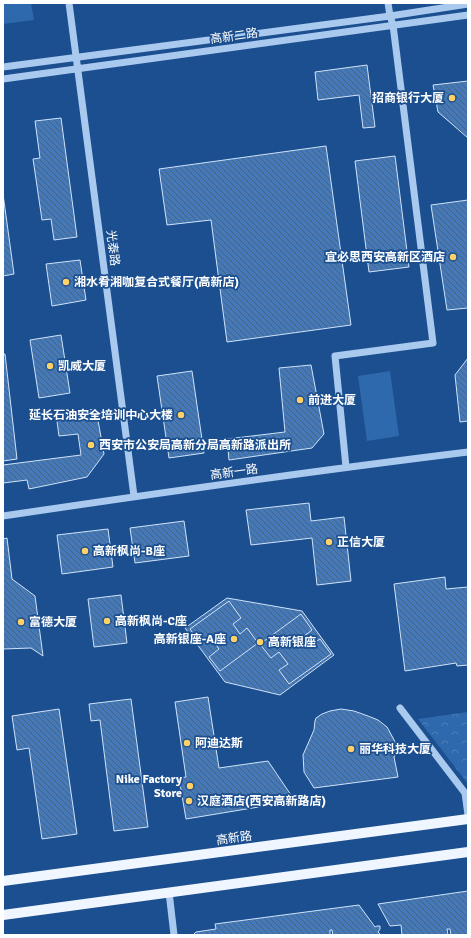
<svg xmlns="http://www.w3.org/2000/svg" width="471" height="938" font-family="Signika,'Noto Sans SC',sans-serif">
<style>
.park{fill:url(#park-crowns)}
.pitch{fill:#2e69ad}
.building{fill:url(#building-back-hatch);stroke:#cfe3fa}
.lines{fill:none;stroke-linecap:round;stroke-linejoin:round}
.minor{stroke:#a9c9ee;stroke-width:7}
.major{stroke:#f0f6ff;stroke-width:10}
.poi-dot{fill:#ffd166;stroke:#1b4f8f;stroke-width:1.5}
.labels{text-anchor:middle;stroke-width:3.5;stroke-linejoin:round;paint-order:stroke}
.street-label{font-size:12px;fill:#fff;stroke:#1b4f8f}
.poi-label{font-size:12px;font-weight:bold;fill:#fff;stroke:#1b4f8f;text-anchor:start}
</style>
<defs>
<pattern id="park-crowns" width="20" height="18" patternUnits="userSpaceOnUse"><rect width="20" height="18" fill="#2e69ad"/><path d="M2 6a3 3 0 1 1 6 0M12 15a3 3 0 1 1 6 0" fill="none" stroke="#4d80b9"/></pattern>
<pattern id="building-back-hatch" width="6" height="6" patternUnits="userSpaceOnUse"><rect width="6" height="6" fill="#4478b7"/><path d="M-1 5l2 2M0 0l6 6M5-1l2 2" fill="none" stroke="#486282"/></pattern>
</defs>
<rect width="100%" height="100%" fill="#1b4f8f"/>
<path class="park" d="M468,712V784L418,719Z"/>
<path class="pitch" d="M3,3H31L34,20L3,24Z
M390,371L399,436L367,441L358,376Z"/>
<path class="building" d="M367,65L375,127L363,128L359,95L318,100L315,72Z
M468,81V138L438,112L433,85Z
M61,118L77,237L54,240L51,219L42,220L33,159L40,158L35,121Z
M326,146L351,325L227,342L211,220L167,225L159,169Z
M395,156L409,267L369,272L355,161Z
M3,194L14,274L3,276Z
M468,200V308L447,310L431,205Z
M80,260L86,300L52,306L46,264Z
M61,335L70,393L39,398L30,340Z
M3,354H5L17,459L3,461Z
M468,358V421L460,422L455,375Z
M311,365L324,434L312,448L229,460L227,439L285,432L279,368Z
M192,371L204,453L169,458L157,376Z
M96,409L104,454L87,477L29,489L27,480L3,483V465L81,455L78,434L59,436L56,414Z
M309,503L311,521L344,517L351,581L317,585L312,538L251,545L246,510Z
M184,521L189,556L135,563L130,528Z
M108,529L113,567L62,574L57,535Z
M7,538L12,579L35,596L43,656L31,648L3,649V539Z
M445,577L446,589L468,587V665L457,666L456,663L405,671L394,584Z
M121,595L127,643L94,647L88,599Z
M227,598L302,611L334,655L280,695L225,682L185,628Z
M229,601L241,618L233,624L240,634L247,628L258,643L220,671L209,657L219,649L210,636L200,643L190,629Z
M301,614L312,630L303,637L310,646L320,639L331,654L289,684L279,670L288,664L279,652L271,658L260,644Z
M208,697L219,768L268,761L295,801L186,819L179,778L186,777L175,702Z
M131,699L148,827L114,831L100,720L91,721L89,704Z
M59,709L77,834L42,839L29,748L17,750L12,716Z
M341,709L354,711L368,716L378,720L387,727L393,738L397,746V752L394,757L398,777L314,788L304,772L303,755L314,730L315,721L316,718L322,714L330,711Z
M468,891V935H451L450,929H447L448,935H402L401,925L390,926L378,904Z
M359,905L375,927L377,926H380V929L378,932L381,935H333L332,930H330V935H193L196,932L216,929L215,924Z"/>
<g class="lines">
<path class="minor" d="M69,3L134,496
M3,67L390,16L468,4
M3,79L468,15
M346,467L335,356L433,343L393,25L390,16L388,3
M3,516C158,493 313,471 468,452
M400,708L465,793L468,815
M169,892L174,935"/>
<path class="major" d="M3,881L468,819
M3,915L468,852"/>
</g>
<g class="poi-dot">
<circle cx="452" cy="98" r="4"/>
<circle cx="453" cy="257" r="4"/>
<circle cx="66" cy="282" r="4"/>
<circle cx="50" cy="366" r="4"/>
<circle cx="300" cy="400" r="4"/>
<circle cx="181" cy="415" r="4"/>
<circle cx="91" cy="445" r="4"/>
<circle cx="329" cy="542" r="4"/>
<circle cx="85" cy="551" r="4"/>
<circle cx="107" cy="621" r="4"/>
<circle cx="21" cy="622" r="4"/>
<circle cx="234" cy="639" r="4"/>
<circle cx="260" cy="642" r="4"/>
<circle cx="187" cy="743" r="4"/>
<circle cx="351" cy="749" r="4"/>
<circle cx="190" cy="786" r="4"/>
<circle cx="189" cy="801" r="4"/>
</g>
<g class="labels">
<g class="street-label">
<text transform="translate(234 36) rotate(-8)" y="4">高新二路</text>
<text transform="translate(113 248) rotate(83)" y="4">光泰路</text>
<text transform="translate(234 472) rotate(-8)" y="4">高新一路</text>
<text transform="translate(234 838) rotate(-8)" y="4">高新路</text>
</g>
<g class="poi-label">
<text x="444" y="102" text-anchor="end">招商银行大厦</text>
<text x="445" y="261" text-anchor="end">宜必思西安高新区酒店</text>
<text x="74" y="286">湘水肴湘咖复合式餐厅(高新店)</text>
<text x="58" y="370">凯威大厦</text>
<text x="308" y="404">前进大厦</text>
<text x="173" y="419" text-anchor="end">延长石油安全培训中心大楼</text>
<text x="99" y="449">西安市公安局高新分局高新路派出所</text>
<text x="337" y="546">正信大厦</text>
<text x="93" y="555">高新枫尚-B座</text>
<text x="115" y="625">高新枫尚-C座</text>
<text x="29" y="626">富德大厦</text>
<text x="226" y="643" text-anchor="end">高新银座-A座</text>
<text x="268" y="646">高新银座</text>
<text x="195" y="747">阿迪达斯</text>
<text x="359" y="753">丽华科技大厦</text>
<text x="182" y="783" text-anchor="end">Nike Factory<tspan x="182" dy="14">Store</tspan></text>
<text x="197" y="805">汉庭酒店(西安高新路店)</text>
</g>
</g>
<rect width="471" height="938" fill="none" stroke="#ffffff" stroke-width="8"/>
</svg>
